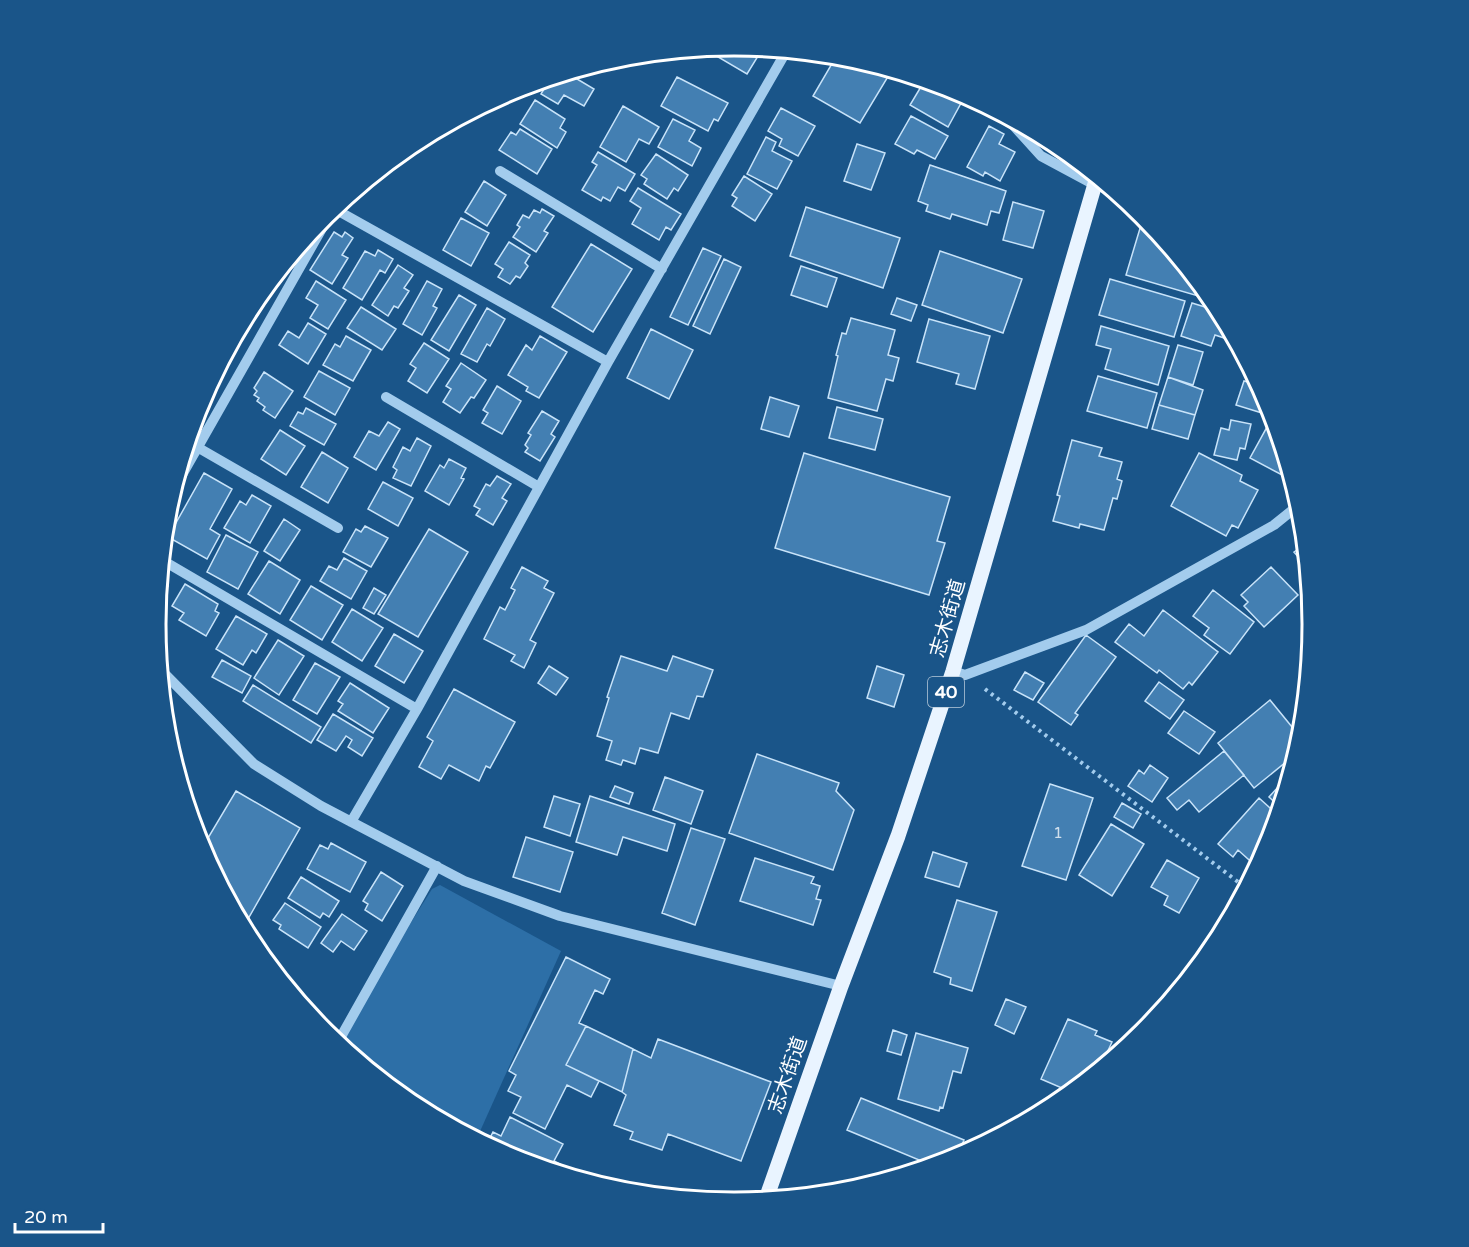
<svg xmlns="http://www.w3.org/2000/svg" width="1469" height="1247" font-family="'Varela Round','Noto Sans JP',sans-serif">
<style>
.green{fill:#2d6fa7}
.building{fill:#437fb2;stroke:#c8e3f9;stroke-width:1.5}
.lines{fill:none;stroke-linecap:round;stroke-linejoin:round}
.path{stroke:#a3cced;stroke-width:4;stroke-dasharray:3 4.5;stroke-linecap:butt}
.minor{stroke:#a3cced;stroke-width:10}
.major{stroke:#e9f4ff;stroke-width:15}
.labels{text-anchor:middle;stroke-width:4.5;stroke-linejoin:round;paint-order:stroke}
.number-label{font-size:16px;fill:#d0dfec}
.shield{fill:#1a5589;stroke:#baccdc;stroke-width:1.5}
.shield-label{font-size:18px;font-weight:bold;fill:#fff}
.street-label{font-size:20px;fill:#fff;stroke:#1a5589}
.rim{fill:none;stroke:#fff;stroke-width:3}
</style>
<rect width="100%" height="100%" fill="#1a5589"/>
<path class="green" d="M440,885L561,951L477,1138L413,1104L340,1045L363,999L432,889Z"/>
<path class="building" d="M735,45L763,48L747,74L713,54L717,47Z
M837,55L848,56L892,70L860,123L813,96Z
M567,73L594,89L584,106L564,95L558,104L541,94L551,77Z
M677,77L728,103L718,121L714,119L708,131L661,106Z
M925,80L956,89L966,94L948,127L910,105Z
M535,100L565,119L560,128L566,132L557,148L520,124Z
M623,106L659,127L649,144L639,139L626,162L600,147Z
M781,108L815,126L798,156L779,146L782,139L768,131Z
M911,116L948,136L935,159L917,150L914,154L895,144Z
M673,119L695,130L689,141L701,148L692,166L658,147Z
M989,126L1004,134L999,144L1015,152L1000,181L985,172L983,176L967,167Z
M520,129L552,149L537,174L499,150L511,132L516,135Z
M766,137L776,142L772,151L792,161L777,189L747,174Z
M857,144L885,153L871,190L844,181Z
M598,152L635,174L625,191L618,187L610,201L603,197L601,201L582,190L597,165L592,162Z
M656,154L688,175L678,191L674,188L667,199L644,184L647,179L641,175Z
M930,165L1006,191L999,213L991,211L987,225L952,214L950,219L926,211L928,205L918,201Z
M744,176L772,194L755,221L732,206L737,198L732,195Z
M484,181L506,195L487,226L465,212Z
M638,188L681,214L671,230L666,227L659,240L632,224L641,208L630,201Z
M1013,202L1044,211L1033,248L1003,240Z
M806,207L900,238L883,288L790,256Z
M542,209L554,216L544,231L548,233L536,252L513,237L520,227L517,225L523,215L529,218L534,210L540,213Z
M1144,215L1213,299L1212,300L1126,275Z
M461,218L489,233L471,266L443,250Z
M334,232L342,237L345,232L353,238L342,255L348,258L332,284L310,270Z
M509,242L530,255L525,263L528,266L520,278L516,276L510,284L498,277L503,269L495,264Z
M591,244L632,269L593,332L552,307Z
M703,248L721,256L688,325L670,317Z
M378,250L393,259L385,273L380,270L362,300L343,288L365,251L375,256Z
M940,251L1022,279L1003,333L922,305Z
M724,259L741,267L710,334L693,326Z
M398,265L413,275L404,288L409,291L398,308L394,306L388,316L372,305Z
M801,266L837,278L827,307L791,295Z
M1110,279L1185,301L1174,337L1099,315Z
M316,281L346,300L328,329L310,318L318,305L306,298Z
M427,281L442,289L433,306L437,308L422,335L403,324Z
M459,295L476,305L449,351L431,340Z
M897,298L917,305L911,321L891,314Z
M1192,303L1221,312L1223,315L1220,323L1228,325L1230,330L1227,339L1215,335L1211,346L1181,336Z
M361,307L396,329L382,350L347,328Z
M487,308L505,319L490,346L487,344L477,362L461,354Z
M851,318L895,330L888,355L899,358L893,381L886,379L877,411L828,398L838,356L836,355L842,333L846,334Z
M929,319L990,336L975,389L956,384L959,374L917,362Z
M308,323L326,334L308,364L279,345L288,331L299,338Z
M1101,326L1169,346L1158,385L1105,369L1111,349L1096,345Z
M651,329L693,350L669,399L627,378Z
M346,336L371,350L353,381L323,365L335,344L340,347Z
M540,336L567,352L539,398L526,391L528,387L508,375L526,345L532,350Z
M424,343L449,359L427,393L408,381L416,368L410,364Z
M1178,345L1203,352L1193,385L1168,377Z
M461,363L486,380L474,398L471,397L460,413L443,402L451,389L446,386Z
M319,371L350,388L335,415L304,397Z
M264,372L293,391L275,418L263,410L265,407L257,401L259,398L254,395L257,391L254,388Z
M1098,376L1157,393L1147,428L1087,411Z
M1255,376L1267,398L1262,413L1236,405L1244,381L1253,383Z
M1168,377L1203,390L1195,415L1159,405Z
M497,386L521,401L502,434L482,423L488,413L483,410Z
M770,397L799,406L789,437L761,429Z
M1159,405L1195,415L1188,439L1152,429Z
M837,407L883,419L875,450L829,438Z
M306,408L336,424L324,445L290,426L298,412L303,414Z
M542,411L559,421L551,434L555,437L540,461L525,452L528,448L525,445L531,435L528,433Z
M1273,416L1290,471L1286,477L1250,458Z
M1231,420L1251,424L1245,449L1240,448L1237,460L1214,455L1221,428L1229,430Z
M388,422L400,429L376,470L354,457L369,431L379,436Z
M280,430L305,446L286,475L261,459Z
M417,438L431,446L411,486L393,478L397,470L393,467L403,447L410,451Z
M1072,440L1102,448L1099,456L1122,462L1117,479L1122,481L1117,499L1113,498L1104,530L1080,524L1079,528L1053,521L1060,496L1057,495Z
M322,452L348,468L328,503L301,487Z
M804,453L950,497L937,541L945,543L929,595L775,548Z
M1199,453L1242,475L1240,481L1258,490L1238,528L1232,525L1226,536L1171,506Z
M449,459L466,468L461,478L464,479L449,505L425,491L440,465L444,468Z
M204,473L232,489L210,529L220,535L207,559L168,537Z
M497,476L511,484L502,498L507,501L493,525L476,515L480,509L474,506L486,484L490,486Z
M383,482L413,498L398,526L368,509Z
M252,495L271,506L250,543L224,528L240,501L246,505Z
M284,519L300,530L280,561L264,551Z
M365,526L388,538L371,567L343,552L356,529L361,532Z
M429,529L468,552L418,637L378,614Z
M226,535L258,552L238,589L207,572Z
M1305,544L1308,568L1294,552Z
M344,558L367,571L351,599L320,581L329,566L337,570Z
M269,561L300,580L280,614L248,594Z
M522,567L548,581L544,588L554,593L530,640L536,643L524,668L511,661L515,655L484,639L500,607L505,610L515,590L511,588Z
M1271,567L1298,595L1264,627L1244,606L1248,602L1241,595Z
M161,574L168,578L165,584L168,586L158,603Z
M185,584L218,604L215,611L219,613L206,636L179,620L184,613L172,606Z
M311,586L343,605L322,640L290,620Z
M374,588L386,595L374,614L363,608Z
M1213,590L1254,622L1230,654L1204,635L1209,628L1193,616Z
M352,609L383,628L362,661L332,642Z
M1163,610L1218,652L1192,685L1189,682L1183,689L1159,670L1157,673L1115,642L1129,624L1144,636Z
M236,616L267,634L256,653L252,650L243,665L216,649Z
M394,634L423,651L404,683L375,666Z
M1086,635L1116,657L1075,713L1078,715L1071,725L1038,702Z
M278,640L304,656L279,695L254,678Z
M621,656L667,671L673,656L713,670L703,697L697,696L689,719L671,713L658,753L640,748L635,764L623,760L621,765L606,760L612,741L597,736L609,698L607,697Z
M222,660L251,676L242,693L212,677Z
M315,663L340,677L317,714L293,700Z
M549,666L568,678L556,695L538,683Z
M877,666L904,675L894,707L867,698Z
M1025,672L1044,683L1033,700L1014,690Z
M1159,682L1184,700L1170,719L1145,701Z
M350,683L389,708L373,733L338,711L343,704L338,701Z
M253,685L321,727L311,743L243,701Z
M454,689L515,722L490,768L486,766L479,781L449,765L441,779L419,767L433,741L427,737Z
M1270,700L1301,738L1297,753L1254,788L1218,743Z
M1184,711L1215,732L1199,754L1168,733Z
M333,714L373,738L362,756L348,747L352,740L346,736L336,751L317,740Z
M1224,751L1244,775L1199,812L1189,800L1177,810L1167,798Z
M757,754L839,783L836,791L854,810L833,870L729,833Z
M1150,765L1168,778L1152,802L1128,786L1139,770L1144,774Z
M1290,774L1280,807L1269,797Z
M665,777L703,791L691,824L653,810Z
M1050,784L1093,798L1066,880L1022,866Z
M615,786L633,793L629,804L610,797Z
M236,791L300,828L244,926L202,848Z
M554,796L580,804L570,836L544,827Z
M590,796L675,824L667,851L623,837L617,855L576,842Z
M1259,798L1278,815L1269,845L1257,867L1238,850L1233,857L1218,844Z
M1122,803L1141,814L1133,828L1114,817Z
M1111,824L1144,844L1112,896L1079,875Z
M691,828L725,839L695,925L662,913Z
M526,837L573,852L560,892L513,877Z
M331,843L366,862L350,892L307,869L320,845L328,849Z
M933,852L967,863L959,887L925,877Z
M755,858L814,877L811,883L820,886L816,899L821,900L813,925L740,901Z
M1167,860L1199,878L1179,913L1164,905L1168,896L1151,887Z
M381,872L403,886L382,921L365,910L368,904L363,901Z
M301,877L339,901L329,917L323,913L320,918L288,898Z
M957,900L997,912L972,991L950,984L951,978L934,972Z
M285,903L321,927L308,948L279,929L281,925L273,920Z
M342,914L367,931L354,950L341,941L333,952L321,943Z
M566,957L610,979L603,994L595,990L579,1023L586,1026L566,1065L599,1081L591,1097L567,1085L545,1129L513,1113L521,1097L508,1091L516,1075L509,1071Z
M1006,999L1026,1007L1014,1034L995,1025Z
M1068,1019L1097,1031L1095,1035L1112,1042L1100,1068L1071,1092L1041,1079Z
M586,1026L633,1049L622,1092L566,1065Z
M893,1030L907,1035L901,1055L887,1051Z
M916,1033L968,1048L961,1073L953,1071L943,1108L940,1107L939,1111L898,1099Z
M658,1039L771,1082L741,1161L668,1134L662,1150L630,1139L633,1132L614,1125L626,1095L622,1092L633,1049L651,1058Z
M861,1098L964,1140L957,1157L931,1165L847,1130Z
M510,1117L563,1144L554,1161L564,1166L561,1172L513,1158L487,1144L493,1132L501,1136Z"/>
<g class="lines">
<path class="path" d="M985,689L1246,888"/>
<path class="minor" d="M1003,114L1041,156L1095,185L1116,192
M500,171L662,269
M333,208L608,362
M386,397L539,487
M197,447L338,528
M174,489L333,209
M162,560L417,709
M161,670L254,764L321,806L464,881L560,916L841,986
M953,671L965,675L1086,630L1274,525L1300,504
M351,822L417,709L608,362L787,50
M338,1042L437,866"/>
<path class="major" d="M766,1199L841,986L898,836L953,671L1097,177"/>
</g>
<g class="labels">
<g class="number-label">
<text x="1058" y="838">1</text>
</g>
<rect class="shield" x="928" y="677" width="36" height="30" rx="4.5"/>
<g class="shield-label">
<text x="946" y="698">40</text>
</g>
<g class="street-label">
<text transform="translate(947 618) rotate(-74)" y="7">志木街道</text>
<text transform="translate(787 1075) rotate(-71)" y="7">志木街道</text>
</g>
</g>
<path d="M0 0H1469V1247H0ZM166 624a568 568 0 1 1 1136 0a568 568 0 1 1-1136 0Z" fill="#1a5589" fill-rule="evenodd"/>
<path class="rim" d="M166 624a568 568 0 1 1 1136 0a568 568 0 1 1-1136 0Z"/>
<path d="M15 1223v9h88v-9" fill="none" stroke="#ffffff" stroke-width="3"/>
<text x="24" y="1223" font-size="18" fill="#ffffff" stroke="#1a5589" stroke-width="4.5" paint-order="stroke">20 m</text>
</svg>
